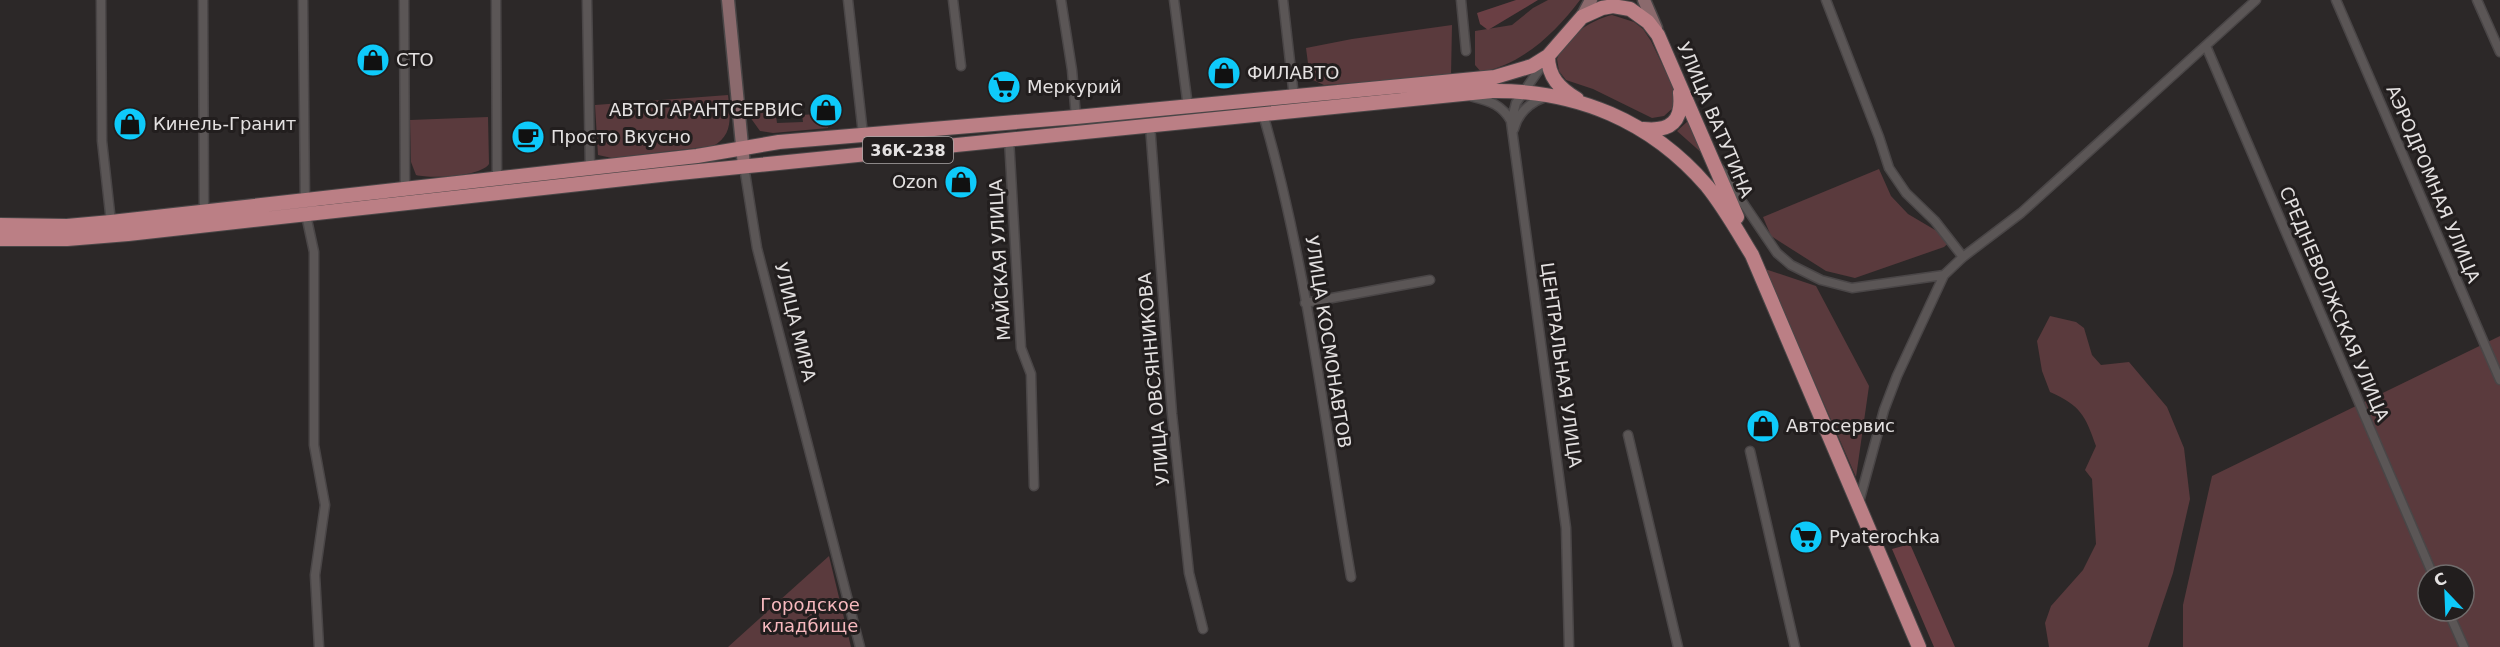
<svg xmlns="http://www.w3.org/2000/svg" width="2500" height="647" font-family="'DejaVu Sans',sans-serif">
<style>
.green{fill:#5a3a3d;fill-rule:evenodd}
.forest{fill:#6a3f44}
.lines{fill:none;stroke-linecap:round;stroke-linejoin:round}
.minor-casing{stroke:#4a4647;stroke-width:11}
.secondary-casing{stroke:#4a4647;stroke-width:15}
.primary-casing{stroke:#4a4647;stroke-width:16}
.minor{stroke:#5b5656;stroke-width:8}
.secondary{stroke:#8b6a6d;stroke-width:12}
.primary{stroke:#bb7f85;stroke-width:14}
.labels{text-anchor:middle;stroke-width:6;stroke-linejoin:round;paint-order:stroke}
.shield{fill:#221e1e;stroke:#aaa6a6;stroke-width:1.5}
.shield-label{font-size:16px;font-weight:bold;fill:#e4e1e1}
.poi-label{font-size:18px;fill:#e4e1e1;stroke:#221e1e;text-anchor:start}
.street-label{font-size:18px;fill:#e4e1e1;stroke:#221e1e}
.park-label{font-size:18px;fill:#f7b9be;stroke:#221e1e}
</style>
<rect width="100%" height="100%" fill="#2c2828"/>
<path class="green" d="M1548,0H1580C1556,32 1522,65 1481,72L1475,65V31L1512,25L1533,8Z
M1612,15L1634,22L1643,29L1651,41L1673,87L1675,94L1674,107L1664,116L1652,118L1593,89L1566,80L1559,71L1557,59C1566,37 1590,20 1612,15Z
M1452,25L1451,76L1324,85L1313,80L1309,71L1306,48L1352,39Z
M728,95C730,115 734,135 713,146L612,158L598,155L595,105Z
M774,101L777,123L803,122L802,115L829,113L828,128L773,133L760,131L750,117L748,104Z
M488,117L489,164C480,177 431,179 416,175L411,162L410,120Z
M1689,120L1704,155L1677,131Z
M1879,169L1891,196L1908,214L1952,240L1944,247L1855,278L1826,271L1771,236L1763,217Z
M1765,269L1816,286L1869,386L1856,477Z
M2050,316L2076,322L2084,328L2092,355L2101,365L2129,362L2167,407L2184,448L2190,499L2173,573L2148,647H2049L2045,623L2051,606L2083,570L2096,544L2092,479L2085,470L2096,446C2085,415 2081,406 2050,392L2042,371L2037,341Z
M2500,336V647H2183V605L2212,476ZM2428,575H2464V611H2428Z
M829,556L851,647H728Z"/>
<path class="forest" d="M1516,0H1538L1488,30L1480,24L1477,13Z
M1910,544L1955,647H1934L1892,549Z"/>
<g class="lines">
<defs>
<path id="minor" d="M101,0L102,141L111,222
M203,0L204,212
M303,0L305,201
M404,0L405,189
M496,0L497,179
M587,0L590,168
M848,0L863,134
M953,0L961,66
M1061,0L1072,70L1076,117
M1174,0L1188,107
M1283,0L1294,97
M1461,0L1466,51
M1826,0L1879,137L1889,168L1906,193L1935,221L1963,257
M2336,0L2500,380
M2477,0L2500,52
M2206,46L2433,575
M1545,61L1516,103L1511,122L1566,528L1569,647
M1473,97C1490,101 1502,105 1511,121
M1263,114C1307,264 1324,422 1351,577
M1150,125L1172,414L1189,573L1203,629
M1514,129C1518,113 1529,103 1545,97
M1009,139L1021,348L1031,374L1034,486
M744,166L757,248L860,647
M1720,169L1777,253L1791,265L1821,280L1852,288L1944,275
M306,215L314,252V445L325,505L315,575L319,647
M1305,303L1430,280
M1628,435L1678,647
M1750,451L1795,647
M1859,502L1884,410L1897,376L1944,275L1963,257L2021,213L2256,0
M2448,611L2464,647"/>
<path id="secondary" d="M728,0L744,166
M1644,0L1656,28
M1582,17L1591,0"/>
<path id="primary" d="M1548,56C1548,77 1560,89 1577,99
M1643,129C1671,132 1683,121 1680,93
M0,225L67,226L111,222L697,156L779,142L1076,117L1495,77L1532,66L1548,56L1582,17L1602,8L1613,6L1630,9L1648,22L1658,35L1737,217
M0,239H67L128,234L669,174L1492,91C1577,90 1651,121 1707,186C1724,207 1738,232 1752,255L1919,647"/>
</defs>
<use href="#minor" class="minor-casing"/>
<use href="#secondary" class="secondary-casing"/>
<use href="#primary" class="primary-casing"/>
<use href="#minor" class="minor"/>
<use href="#secondary" class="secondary"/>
<use href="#primary" class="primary"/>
</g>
<defs>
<symbol id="shop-disc" viewBox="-11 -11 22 22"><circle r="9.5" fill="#0ecafa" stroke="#221e1e"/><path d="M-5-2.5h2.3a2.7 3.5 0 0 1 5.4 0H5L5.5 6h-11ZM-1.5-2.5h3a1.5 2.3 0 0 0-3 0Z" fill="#111"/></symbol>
<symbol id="supermarket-disc" viewBox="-11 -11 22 22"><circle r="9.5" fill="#0ecafa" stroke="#221e1e"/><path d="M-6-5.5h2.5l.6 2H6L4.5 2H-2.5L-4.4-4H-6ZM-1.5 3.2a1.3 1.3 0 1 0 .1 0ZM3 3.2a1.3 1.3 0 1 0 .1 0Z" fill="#111"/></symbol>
<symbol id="cafe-disc" viewBox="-11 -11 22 22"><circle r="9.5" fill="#0ecafa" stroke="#221e1e"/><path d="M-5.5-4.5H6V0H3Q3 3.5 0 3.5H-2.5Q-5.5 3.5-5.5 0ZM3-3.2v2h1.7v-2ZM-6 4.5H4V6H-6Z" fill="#111"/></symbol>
</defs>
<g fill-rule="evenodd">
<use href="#shop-disc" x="354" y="41" width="38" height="38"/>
<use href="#shop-disc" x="1205" y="54" width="38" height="38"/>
<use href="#supermarket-disc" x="985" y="68" width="38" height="38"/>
<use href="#shop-disc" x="807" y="91" width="38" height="38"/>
<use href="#shop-disc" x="111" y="105" width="38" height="38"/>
<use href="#cafe-disc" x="509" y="118" width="38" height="38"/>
<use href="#shop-disc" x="942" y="163" width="38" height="38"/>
<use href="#shop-disc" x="1744" y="407" width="38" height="38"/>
<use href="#supermarket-disc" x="1787" y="518" width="38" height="38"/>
</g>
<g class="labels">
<rect class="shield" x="863" y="137" width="90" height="26" rx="4.5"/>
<g class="shield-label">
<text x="908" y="156">36К-238</text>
</g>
<g class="poi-label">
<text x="396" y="66">СТО</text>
<text x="1247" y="79">ФИЛАВТО</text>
<text x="1027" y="93">Меркурий</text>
<text x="803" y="116" text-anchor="end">АВТОГАРАНТСЕРВИС</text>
<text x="153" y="130">Кинель-Гранит</text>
<text x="551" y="143">Просто Вкусно</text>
<text x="938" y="188" text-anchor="end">Ozon</text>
<text x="1786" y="432">Автосервис</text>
<text x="1829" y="543">Pyaterochka</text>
</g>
<g class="street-label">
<text transform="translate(1715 120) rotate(67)" y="6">УЛИЦА ВАТУТИНА</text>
<text transform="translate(2433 184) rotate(67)" y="6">АЭРОДРОМНАЯ УЛИЦА</text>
<text transform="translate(1000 260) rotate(-93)" y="6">МАЙСКАЯ УЛИЦА</text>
<text transform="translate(2334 304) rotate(67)" y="6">СРЕДНЕВОЛЖСКАЯ УЛИЦА</text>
<text transform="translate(795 322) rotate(76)" y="6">УЛИЦА МИРА</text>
<text transform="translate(1328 342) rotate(81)" y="6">УЛИЦА КОСМОНАВТОВ</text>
<text transform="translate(1561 365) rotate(82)" y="6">ЦЕНТРАЛЬНАЯ УЛИЦА</text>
<text transform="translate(1154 379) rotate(-95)" y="6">УЛИЦА ОВСЯННИКОВА</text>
</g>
<g class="park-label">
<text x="810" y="611">Городское<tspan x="810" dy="21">кладбище</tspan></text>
</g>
</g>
<g transform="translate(2446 593) rotate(337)"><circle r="28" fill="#221e1e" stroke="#706c6c" stroke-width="1.5"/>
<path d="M0-4.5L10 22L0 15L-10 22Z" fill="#0ecafa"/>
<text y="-9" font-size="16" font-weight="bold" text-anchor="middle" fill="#e4e1e1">С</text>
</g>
</svg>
